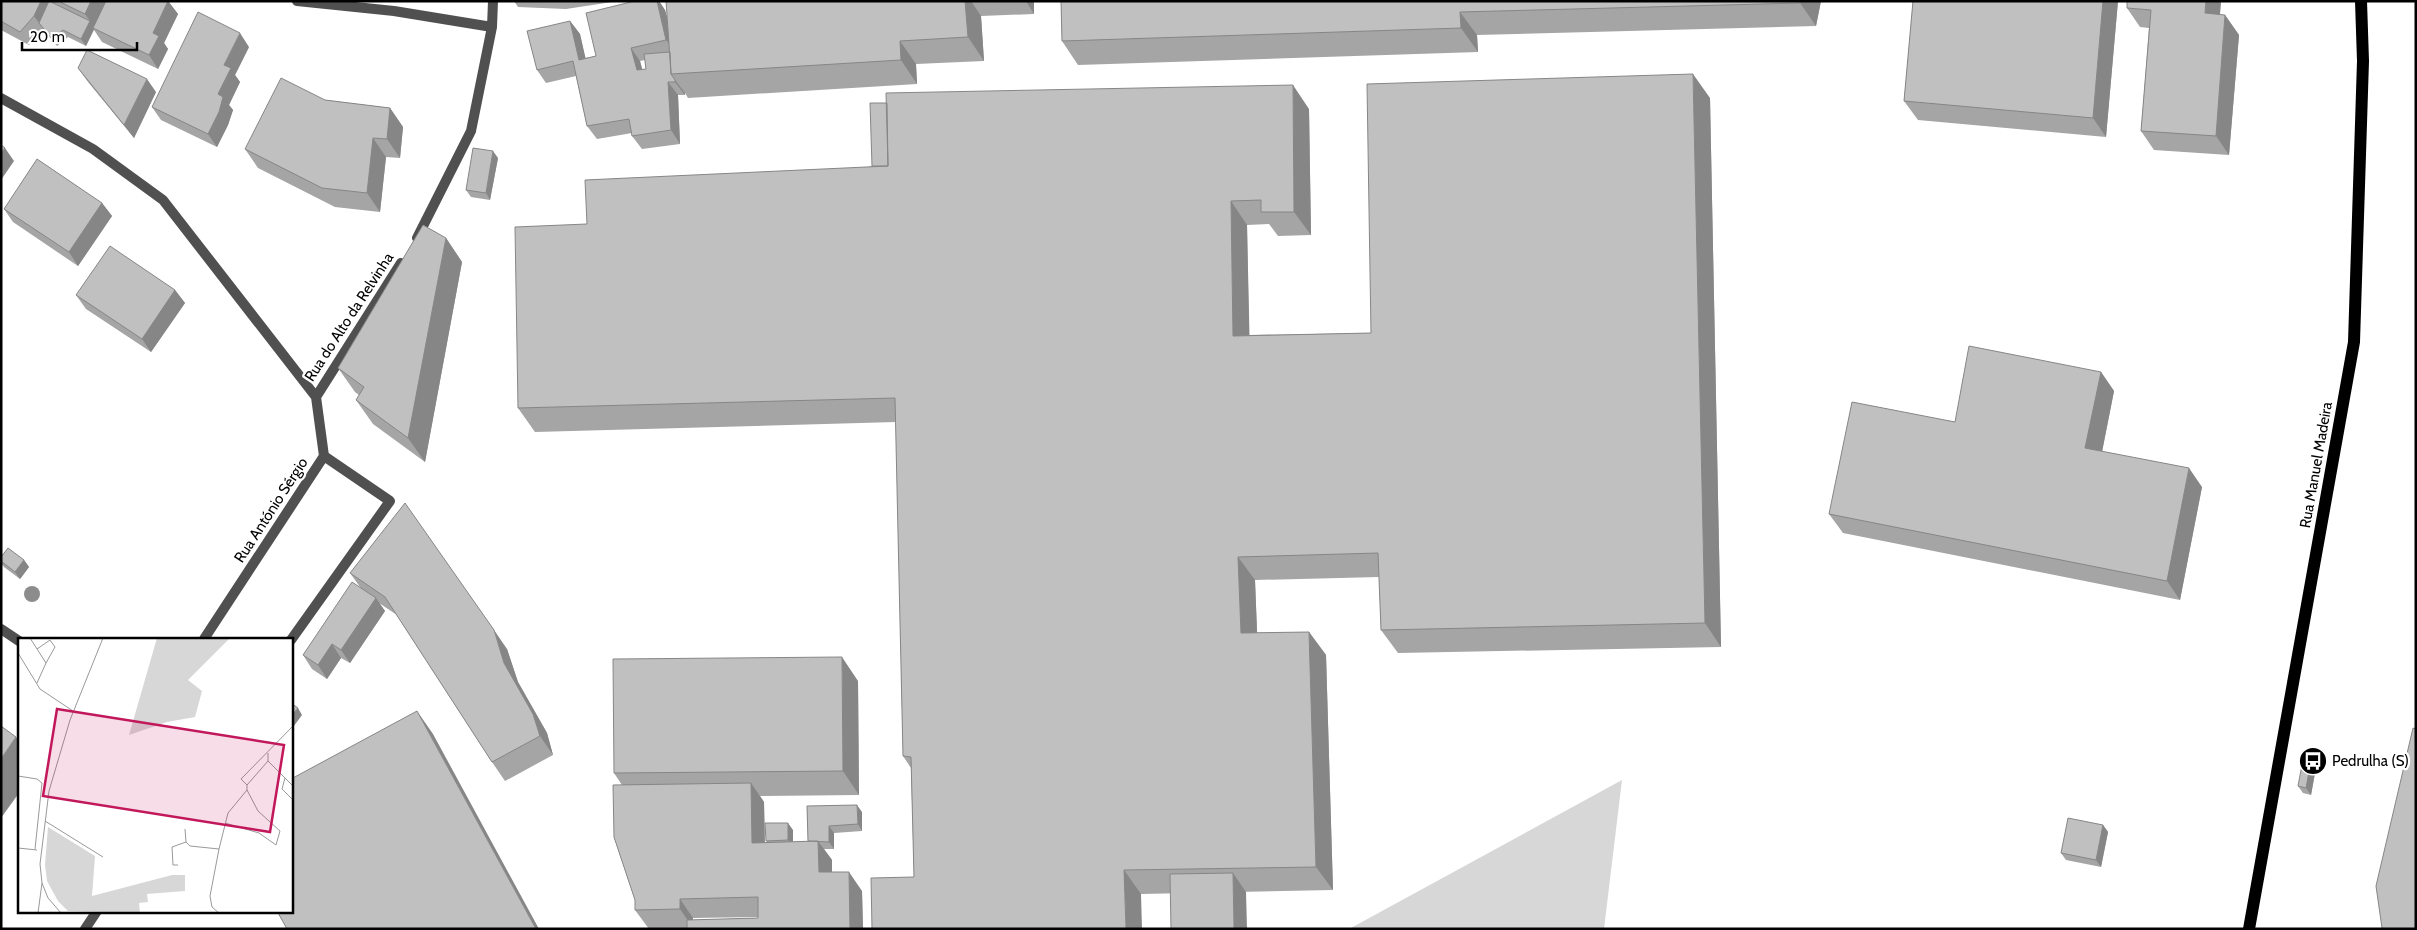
<svg xmlns="http://www.w3.org/2000/svg" width="2417" height="930" font-family="Cabin,sans-serif">
<style>
.green{fill:#d7d7d7}
.lines{fill:none;stroke-linecap:round;stroke-linejoin:round}
.street{stroke:#505050;stroke-width:10}
.primary{stroke:#000;stroke-width:12}
.tree{fill:#8c8c8c}
.wall{fill:#a5a5a5;fill-rule:evenodd}
.shaded-wall{fill:#868686}
.building{fill:#c0c0c0;stroke:#868686}
.labels{text-anchor:middle;stroke-width:4.5;stroke-linejoin:round;paint-order:stroke}
.street-label{font-size:15px;fill:#000;stroke:#fff}
.poi-label{font-size:15px;fill:#000;stroke:#fff;text-anchor:start}
.inset-road{fill:none;stroke:#999;stroke-width:1}
.view{fill:#c2185b;fill-opacity:0.15;stroke:#c2185b;stroke-width:2.5}
.inset-edge{fill:none;stroke:#000;stroke-width:2.5}
</style>
<rect width="100%" height="100%" fill="#fff"/>
<path class="green" d="M1622,780L1604,929H1349Z"/>
<g class="lines">
<path class="street" d="M297,1L394,11L492,27
M1,98L93,149L163,200L316,397
M417,238L471,131L492,27L493,1
M324,456L316,397L401,263
M1,629L19,641
M204,639L324,456
M291,640L390,501L324,456
M85,929L97,911"/>
<path class="primary" d="M2249,929L2354,342L2363,61L2361,1"/>
</g>
<circle class="tree" cx="32" cy="594" r="8"/>
<path class="wall" d="M1,1H168L178,14L164,43L168,49L158,69L102,42L94,30L86,46L68,37L57,46L44,30L29,45L1,30Z
M514,1H619L566,9L518,7Z
M635,1H659L665,10L668,20L666,1H1034V14L981,16L984,61L916,64L917,84L688,98L685,93V95H678L680,144L642,149L632,136V133L597,139L587,126L576,76L546,83L537,70L570,21L580,34L585,58L596,56ZM645,60L646,69H642L640,61Z
M1061,1H1821L1816,26L1477,35L1478,52L1078,65L1062,41Z
M1913,1H2118L2106,137L1918,120L1904,101Z
M2127,1H2221L2220,15H2225L2239,35L2229,155L2154,150L2141,131L2149,28L2140,27L2127,8Z
M249,47L235,75L240,82L229,105L233,110L228,125L217,147L161,120L152,107Z
M78,68L156,92L134,138L88,82Z
M1710,98L1721,647L1398,653L1381,630L1379,577L1255,580L1257,633L1309,632L1326,655L1333,890L1141,894L914,877L911,768L903,756L896,422L535,432L518,408L587,224L872,166L1309,109L1311,235L1278,236L1269,224L1247,225L1249,335L1371,333Z
M325,100L390,108L403,127L400,158L386,157L380,212L335,207L258,168L245,149Z
M498,158L490,200L471,197L466,190Z
M102,203L112,216L78,266L13,222L4,209Z
M446,238L462,262L425,462L373,424L356,400L359,395L355,392L338,368Z
M175,290L185,303L151,352L86,309L76,295Z
M2101,372L2114,391L2102,452L2202,487L2180,600L1843,533L1829,514L1955,422Z
M1,557L24,560L29,567L20,579L4,567L1,563Z
M350,573L507,649L518,682L547,733L553,755L505,781L492,762L397,615L379,603L385,611L350,663L341,658L327,679L312,669L303,655L360,587Z
M858,681L859,795L760,796L764,802L765,842H767L766,841L793,830V842L808,841L807,806L862,812V831L834,833V849H824L832,860V872L862,891L863,929H649L635,910V900L622,785L614,773ZM758,917V918L693,920V918Z
M2310,766L2315,773L2311,795L2303,793L2298,786Z
M2103,825L2108,832L2101,867L2066,860L2061,853Z"/>
<path class="shaded-wall" d="M41,1H49L39,23L44,30L34,16Z
M91,1H107L86,46L81,39L90,21L85,14Z
M168,1L178,14L164,43L168,49L158,69L149,55L153,33Z
M657,1H659L665,10L676,53L666,40Z
M965,1H971L981,16L984,61L968,37Z
M1026,1H1034V14Z
M1800,1H1821L1816,26L1800,3Z
M2103,1H2118L2106,137L2093,118Z
M2206,1H2221L2218,33L2205,13Z
M1460,12L1477,35L1478,52L1461,28Z
M2225,15L2239,35L2229,155L2216,136Z
M570,21L580,34L589,73L579,60Z
M240,33L249,47L235,75L240,82L229,105L233,110L228,125L217,147L208,134L218,94L224,65Z
M900,41L916,64L917,84L901,60Z
M631,48L640,61L646,84L637,70Z
M1693,74L1710,98L1721,647L1705,623Z
M147,79L156,92L134,138L124,125Z
M675,80L685,93V95L675,82Z
M668,82L678,95L680,144L671,130Z
M1293,85L1309,109L1311,235L1294,212Z
M390,108L403,127L400,158L387,139Z
M373,138L386,157L380,212L367,193Z
M5,148L14,161L1,180V153Z
M493,151L498,158L490,200L486,193Z
M1231,201L1247,225L1250,359L1233,336Z
M102,203L112,216L78,266L69,252Z
M446,238L462,262L425,462L408,438Z
M175,290L185,303L151,352L142,339Z
M2101,372L2114,391L2099,467L2085,448Z
M2189,468L2202,487L2180,600L2167,581Z
M1238,557L1255,580L1258,656L1241,633Z
M24,560L29,567L20,579L15,572Z
M376,598L385,611L350,663L341,650Z
M494,630L507,649L518,682L547,733L553,755L540,736L504,663Z
M1309,632L1326,655L1333,890L1316,867Z
M332,644L341,658L327,679L318,665Z
M842,657L858,681L859,795L843,771Z
M298,708L302,715L291,730V716Z
M417,711L433,734L539,929H536Z
M16,737L19,740V793L1,818V759Z
M2310,766L2315,773L2311,795L2306,788Z
M751,783L764,802L765,862L752,843Z
M857,805L862,812V831L858,824Z
M788,823L793,830V847L788,840Z
M2103,825L2108,832L2101,867L2096,860Z
M829,826L834,833V849L829,842Z
M818,841L832,860V891L819,872Z
M1124,870L1141,894L1142,929H1126Z
M849,872L862,891L863,929H850Z
M1233,873L1246,892L1247,929H1234Z
M680,899L693,918V928L680,909Z"/>
<path class="building" d="M1,1H41L34,16L20,32L1,21Z
M49,1L90,21L81,39L63,30L52,39L39,23Z
M58,1H91L85,14Z
M106,1H168L153,33L159,36L149,55L93,28Z
M635,1H657L666,40L631,48L637,70L646,69L644,54L670,52L671,74L675,80V82H668L671,130L632,136L629,119L587,126L573,61L537,70L527,31L570,21L579,60L596,56L586,13Z
M666,1H965L968,37L900,41L901,60L671,74Z
M1061,1H1800V3L1460,12L1461,28L1062,41Z
M1913,1H2103L2093,118L1904,101Z
M2127,1H2206L2205,13L2225,15L2216,136L2141,131L2151,10L2127,8Z
M198,12L240,33L224,65L231,68L218,94L223,97L219,112L208,134L152,107Z
M87,50L147,79L124,125L78,68Z
M1693,74L1705,623L1381,630L1378,553L1238,557L1241,633L1309,632L1316,867L1124,870L1126,929H872L871,878L914,877L911,757L903,756L895,398L518,408L515,227L587,224L585,180L888,166L886,93L1293,85L1294,212H1261V200L1231,201L1233,336L1371,333L1367,84Z
M281,78L325,100L390,108L387,139L373,138L367,193L322,188L245,149Z
M870,103H887L888,166H872Z
M1,145L5,148L1,153Z
M473,148L493,151L486,193L466,190Z
M37,159L102,203L69,252L4,209Z
M423,225L446,238L408,438L356,400L364,387L338,368Z
M110,246L175,290L142,339L76,295Z
M1969,346L2101,372L2085,448L2189,468L2167,581L1829,514L1852,402L1955,422Z
M405,503L494,630L504,663L533,714L540,736L492,762L385,597L350,573Z
M8,548L24,560L15,572L1,561V557Z
M352,582L376,598L341,650L332,644L318,665L303,655Z
M842,657L843,771L614,773L613,659Z
M291,703L298,708L291,716Z
M417,711L536,929H287L277,911H291V779Z
M1,726L16,737L1,759Z
M2413,728L2416,729V929H2383L2382,928L2376,886Z
M2302,765L2310,766L2306,788L2298,786Z
M751,783L752,843L818,841L819,872H849L850,929H687V920L758,918V897L680,899V909L635,910V900L614,837L613,785Z
M857,805L858,824L829,826V842L808,841L807,806Z
M2068,818L2103,825L2096,860L2061,853Z
M765,823H788V840L766,841Z
M1233,873L1234,929H1171L1170,874Z"/>
<defs>
<symbol id="bus-disc" viewBox="-11 -11 22 22"><circle r="9.5" fill="#000" stroke="#fff"/><path d="M-5-6H5V4H4V6H2V4H-2V6H-4V4H-5ZM-3.5-4V0h7V-4ZM-3.5 1.2v1.5H-2V1.2ZM2 1.2v1.5H3.5V1.2Z" fill="#fff"/></symbol>
</defs>
<g fill-rule="evenodd">
<use href="#bus-disc" x="2297" y="745" width="32" height="32"/>
</g>
<g class="labels">
<g class="street-label">
<text transform="translate(349 317) rotate(-57)" y="5">Rua do Alto da Relvinha</text>
<text transform="translate(2316 465) rotate(-80)" y="5">Rua Manuel Madeira</text>
<text transform="translate(271 510) rotate(-57)" y="5">Rua António Sérgio</text>
</g>
<g class="poi-label">
<text x="2332" y="766">Pedrulha (S)</text>
</g>
</g>
<g transform="translate(18 638)">
<rect width="275" height="275" fill="#fff"/>
<path d="M139,0H212L170,42L184,53L177,79L149,84L111,97ZM30,189L77,218L74,258L154,237H167V253L129,256L130,264L121,265L122,275L50,273L40,263L29,243L27,227Z" fill="#d7d7d7"/>
<path class="inset-road" d="M12,0L28,25L19,45M19,11L32,2L37,9L28,25M0,15L22,51L55,73M250,115V123L275,148M0,138L19,141L24,145L17,211M267,140L264,151L275,162M229,147L223,141L275,88M229,147L250,123M27,183L85,219M207,185L241,195L258,207L262,193L240,173L229,152M167,191L168,204L172,208L201,211M0,210L19,212M160,227H155L154,209L168,204M20,275L24,245M43,275L30,260L24,245L22,226L31,153L52,82L85,0M201,275L194,269L192,258L201,211L210,175L229,152V147"/>
<path class="view" d="M39,71L266,107L252,194L25,158Z"/>
<rect width="275" height="275" class="inset-edge"/>
</g>
<rect width="2417" height="930" fill="none" stroke="#000000" stroke-width="5"/>
<path d="M22 42v8h115v-8" fill="none" stroke="#000000" stroke-width="2.5"/>
<text x="30" y="42" font-size="15" fill="#000000" stroke="#ffffff" stroke-width="4" paint-order="stroke">20 m</text>
</svg>
